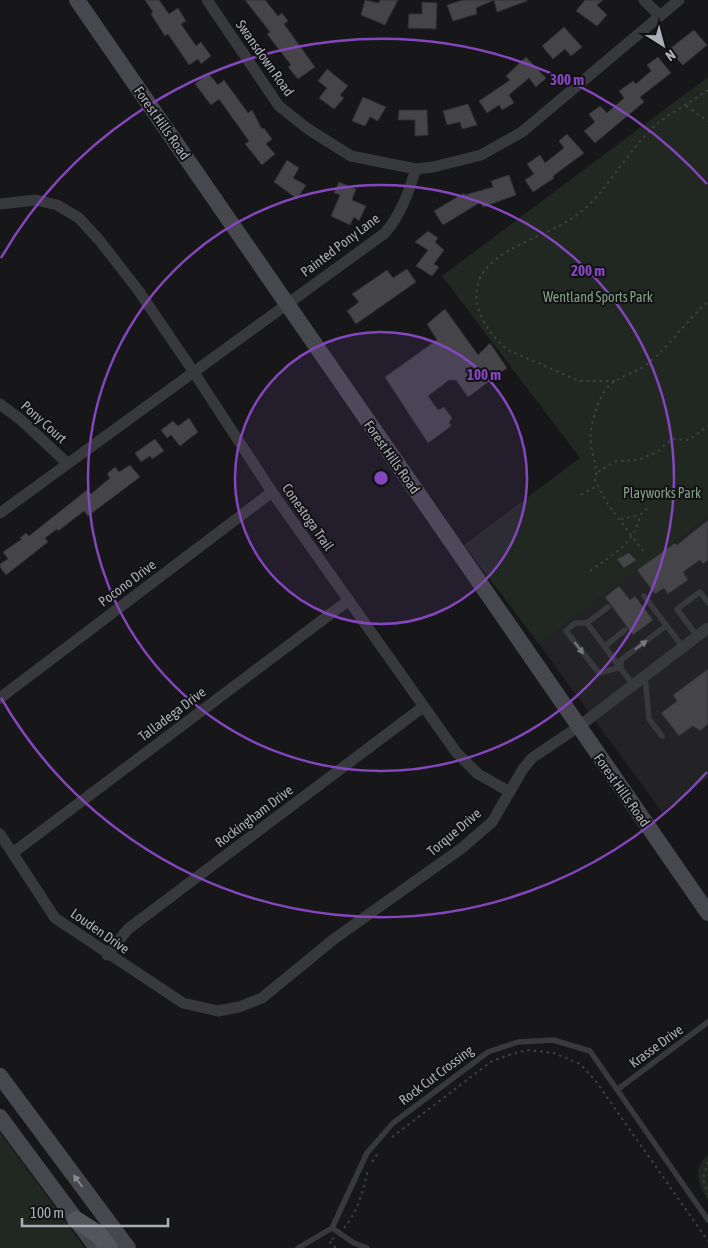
<svg xmlns="http://www.w3.org/2000/svg" width="708" height="1248" font-family="'Asap Condensed',sans-serif">
<style>
.built{fill:#232326}
.green{fill:#212822}
.building{fill:#444449;stroke:#313134}
.lines{fill:none;stroke-linecap:round;stroke-linejoin:round}
.path{stroke:#3e4044;stroke-width:2;stroke-dasharray:2.5 4;stroke-linecap:butt}
.lane{stroke:#38393d;stroke-width:5.5}
.street{stroke:#38393d;stroke-width:11}
.secondary{stroke:#47484d;stroke-width:16}
.primary{stroke:#55565c;stroke-width:18}
.oneway{fill:#777980}
.oneway2{fill:#878a92}
.ring{fill:none;stroke:#8446bd;stroke-width:2.5}
.labels{text-anchor:middle;stroke-width:4;stroke-linejoin:round;paint-order:stroke}
.street-label{font-size:14px;fill:#aaaeb7;stroke:#121214}
.park-label{font-size:14px;fill:#83a086;stroke:#121214}
.centre{fill:#8446bd;stroke:#121214;stroke-width:2.5}
.ring-label{font-size:15px;text-anchor:middle;font-weight:bold;fill:#8446bd;stroke:#121214;stroke-width:4;stroke-linejoin:round;paint-order:stroke}
</style>
<rect width="100%" height="100%" fill="#171719"/>
<path class="built" d="M708,517V777L662,812L539,644Z"/>
<path class="green" d="M708,77V517L539,644L464,545L580,458L442,276Z
M0,1132L85,1248H0Z
M708,1155V1200C698,1184 692,1168 708,1155Z"/>
<path class="building" d="M145,0H159L169,14L178,8L186,21L181,24L196,46L201,42L211,56L201,64L198,59L189,65L168,34L165,36L151,14L153,12Z
M245,0H265L278,16L282,13L288,21L284,24L315,67L298,79L288,67L291,65L267,34L270,32Z
M365,0L379,3L380,0H398L385,25L361,15Z
M463,0H527V1L497,12L494,0L476,8L477,14L453,21L447,5Z
M585,0H603L597,5L607,15L597,26L576,11Z
M422,2L437,3L436,29L408,28L409,14H422Z
M564,27L582,47L571,56L565,49L553,59L542,46Z
M694,30L707,45L683,65L668,50Z
M526,57L546,78L536,87L529,78L509,95L514,103L502,110L499,105L487,113L479,101L510,80L506,76Z
M658,57L671,73L640,97L644,102L595,143L584,131L595,122L589,114L600,106L607,113L624,98L619,91L633,81L636,84L651,71L647,65Z
M327,69L348,86L340,95L344,98L334,109L319,98L327,88L318,81Z
M208,73L218,85L224,80L248,113L252,110L262,129L264,128L272,139L266,144L275,154L262,165L245,144L249,141L219,99L211,105L195,84Z
M363,97L386,107L378,121L370,117L365,126L352,121Z
M468,104L477,125L462,129L460,122L447,125L443,111Z
M399,110H427L428,135L415,136V120H398Z
M567,134L584,153L553,176L554,178L533,192L525,180L534,174L527,164L540,155L545,163L564,148L559,141Z
M287,160L299,168L293,178L306,185L297,199L274,182Z
M509,175L516,195L483,207L481,202L443,225L434,211L464,193L465,195L493,187L491,181Z
M339,182L356,189L352,200L366,206L359,221L354,217L350,225L331,216L340,195L334,193Z
M428,231L438,238L435,242L444,250L434,264L439,267L432,276L416,266L428,250L415,242Z
M407,269L416,282L356,324L347,311L359,302L352,294L387,270L393,278Z
M445,309L478,355L490,343L507,368L468,397L456,380H449L428,396L438,410L444,407L452,418L449,422L451,426L428,443L385,377L437,340L427,324Z
M189,418L198,432L180,446L171,435L167,438L161,430L173,421L178,426Z
M155,439L164,451L152,459L150,456L141,462L135,453Z
M130,465L140,477L88,516L84,511L58,531L57,529L45,538L48,542L6,575L0,567V564L8,559L3,552L22,539L20,538L26,533L29,536L87,490L91,494L110,478L107,474L115,467L119,472Z
M708,520V560L703,564L700,560L683,572L688,580L668,594L664,588L655,594L637,570L675,543L677,545Z
M629,553L636,560L624,568L617,559Z
M619,586L630,600L635,596L653,620L633,635L605,597Z
M708,669V724L700,731L693,726L679,736L661,713L677,701L673,695Z"/>
<g class="lines">
<path class="path" d="M686,106L708,121
M615,381H579L508,350C488,334 468,305 480,278C494,249 545,236 571,219C607,196 623,154 655,126C670,113 691,102 708,90
M598,472L616,461L638,460L657,452L672,439L689,440L708,426
M581,495L598,485
M621,519L640,515
M643,551L605,500L595,480C600,464 586,449 592,424C595,413 600,394 609,386C619,376 635,373 646,365C670,347 685,321 708,302
M590,571C613,554 634,545 640,515L650,506
M392,1137L492,1061L509,1055L527,1050L554,1053L580,1064L595,1080L708,1241
M372,1162L378,1153
M708,1162L703,1179L708,1194
M344,1228C358,1211 363,1191 368,1170
M334,1238L329,1241L336,1248"/>
<path class="lane" d="M644,596L683,647
M587,623L608,607
M697,636L677,609L700,592L708,603
M605,646L625,630
M621,667L599,673L566,631L575,623H587L633,685
M621,667V660L666,626
M645,676L649,719L662,736
M618,1089L708,1022
M332,1228L354,1243L367,1248
M298,1248L332,1228L367,1153L393,1123L488,1052L518,1042L553,1040L590,1051L708,1220"/>
<path class="street" d="M207,0L279,106L308,129L351,156L416,169L433,167L481,155L522,132L679,0
M644,0L659,15
M0,204L36,200L57,205L79,218L100,241L138,290L193,371L272,492L456,752L478,774L510,792
M0,404L20,419L67,463
M0,513L385,233C402,213 408,193 416,169
M0,698L272,492
M0,834L55,918L183,1003L218,1011L239,1007L262,998L334,939L462,848L492,822L523,769L532,758L578,727L708,628
M14,852L349,600
M107,955L128,929L423,707"/>
<path class="secondary" d="M77,0L708,913
M0,1076L128,1248
M0,1117L97,1248"/>
<path class="primary" d="M76,1220L98,1234L109,1248"/>
</g>
<defs><path id="oneway-solid" d="M-6-.8H1V-3.2L6.5 0L1 3.2V.8H-6Z" transform="scale(1.25)"/></defs>
<g class="oneway">
<use href="#oneway-solid" transform="translate(641 645) rotate(-37)"/>
<use href="#oneway-solid" transform="translate(579 648) rotate(52)"/>
</g>
<use class="oneway2" href="#oneway-solid" transform="translate(78 1181) rotate(-127)"/>
<circle cx="381" cy="478" r="146" fill="#8446bd" fill-opacity=".12"/>
<g class="ring">
<circle cx="381" cy="478" r="146"/>
<circle cx="381" cy="478" r="293"/>
<path d="M707 772A439 439 0 0 1 1 698M1 258A439 439 0 0 1 707 184"/>
</g>
<g class="labels">
<g class="street-label">
<text transform="translate(265 58) rotate(55)" y="5">Swansdown Road</text>
<text transform="translate(162 123) rotate(55)" y="5">Forest Hills Road</text>
<text transform="translate(340 245) rotate(-37)" y="5">Painted Pony Lane</text>
<text transform="translate(44 422) rotate(42)" y="5">Pony Court</text>
<text transform="translate(392 457) rotate(55)" y="5">Forest Hills Road</text>
<text transform="translate(308 517) rotate(55)" y="5">Conestoga Trail</text>
<text transform="translate(127 583) rotate(-37)" y="5">Pocono Drive</text>
<text transform="translate(172 714) rotate(-37)" y="5">Talladega Drive</text>
<text transform="translate(622 790) rotate(55)" y="5">Forest Hills Road</text>
<text transform="translate(254 816) rotate(-37)" y="5">Rockingham Drive</text>
<text transform="translate(454 832) rotate(-40)" y="5">Torque Drive</text>
<text transform="translate(100 931) rotate(35)" y="5">Louden Drive</text>
<text transform="translate(656 1046) rotate(-36)" y="5">Krasse Drive</text>
<text transform="translate(436 1075) rotate(-37)" y="5">Rock Cut Crossing</text>
</g>
<g class="park-label">
<text x="598" y="302">Wentland Sports Park</text>
<text x="662" y="498">Playworks Park</text>
</g>
</g>
<circle cx="381" cy="478" r="8" class="centre"/>
<g class="ring-label">
<text x="567" y="85">300 m</text>
<text x="588" y="276">200 m</text>
<text x="484" y="380">100 m</text>
</g>
<g transform="translate(663 45) rotate(144)" stroke="#121214" stroke-width="4" paint-order="stroke">
<path d="M0-4L9 19L0 12L-9 19Z" fill="#aaaeb7"/>
<text y="-8" font-size="14" font-weight="bold" text-anchor="middle" fill="#aaaeb7">N</text>
</g>
<path d="M22 1218v8h146v-8" fill="none" stroke="#aaaeb7" stroke-width="2.5"/>
<text x="30" y="1218" font-size="15" fill="#aaaeb7" stroke="#121214" stroke-width="4" paint-order="stroke">100 m</text>
</svg>
